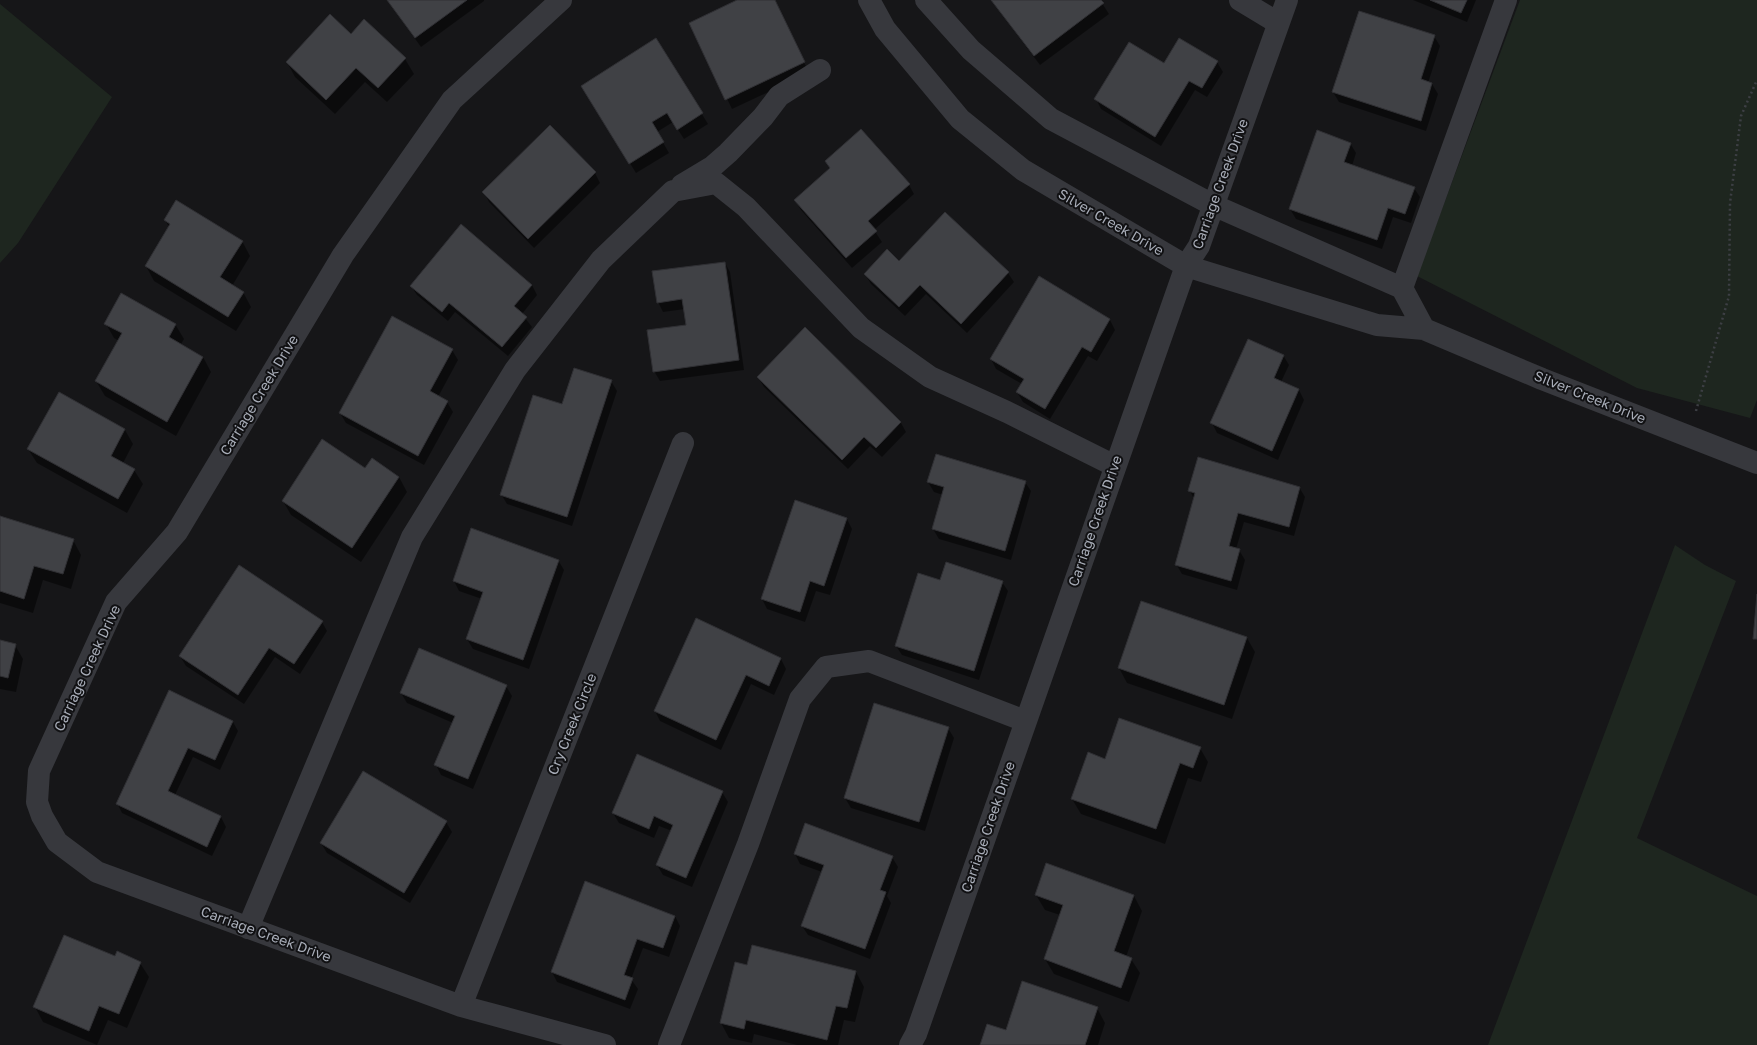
<svg xmlns="http://www.w3.org/2000/svg" width="1757" height="1045" font-family="'Golos Text',sans-serif">
<style>
.green{fill:#1e261f}
.shadow{fill:#0007}
.building{fill:#404145;stroke:#303034}
.lines{fill:none;stroke-linecap:round;stroke-linejoin:round}
.path{stroke:#3d3f44;stroke-width:2.5;stroke-dasharray:2 3;stroke-linecap:butt}
.minor{stroke:#37383d;stroke-width:22}
.labels{text-anchor:middle;stroke-width:4;stroke-linejoin:round;paint-order:stroke}
.street-label{font-size:14px;fill:#a8adb8;stroke:#111113}
</style>
<rect width="100%" height="100%" fill="#161618"/>
<path class="green" d="M1520,0H1757V400L1750,418L1637,388L1417,276Z
M0,4L112,97L18,243L0,263Z
M1675,545L1705,565L1736,581L1637,838L1757,896V1045H1488Z"/>
<path class="shadow" d="M387,0H484V1L421,47Z
M739,0H775L809,73L732,109L690,23Z
M991,0H1100L1109,14L1040,65Z
M1413,0H1476L1467,22Z
M365,21L405,59L414,74L387,102L365,82L335,114L295,77L287,62L351,35Z
M1434,36L1440,46L1428,83L1432,84L1438,94L1426,131L1339,102L1333,92Z
M656,39L708,124L684,139L673,122L657,132L669,153L636,173L588,96Z
M1217,62L1223,72L1207,97L1195,90L1161,146L1101,109L1096,99L1164,65Z
M1350,143L1356,153L1352,166L1414,188L1420,197L1411,223L1393,217L1382,249L1296,219L1290,209Z
M826,162L909,185L914,194L874,230L882,242L852,268L801,210L795,200L830,169Z
M595,173L600,183L534,248L489,202L484,192Z
M165,220L242,241L250,256L232,286L243,292L251,307L236,331L154,281L146,266L169,227Z
M900,262L1008,273L1014,282L967,333L926,294L905,316L871,284L865,274Z
M725,263L730,272L744,370L660,381L654,371L687,325L685,309L663,312L658,302Z
M1039,277L1110,320L1115,330L1097,361L1088,356L1050,419L1023,402L1017,392L1022,384L996,369L991,359Z
M532,285L537,295L522,314L532,327L508,356L455,312L448,321L417,295L411,286Z
M106,324H175L184,339L181,344L203,357L211,372L176,436L105,396L96,381L119,341L114,338Z
M805,329L901,423L906,432L882,457L870,446L848,469L764,387L758,377Z
M452,350L458,360L438,397L447,402L453,412L424,465L346,423L340,413Z
M1283,355L1289,365L1281,382L1299,390L1304,400L1278,460L1217,433L1212,423Z
M611,381L617,391L572,526L507,504L501,494L562,405Z
M125,430L133,444L123,463L134,470L143,484L127,513L37,463L28,449Z
M399,477L407,492L361,562L291,515L283,501Z
M928,482H1025L1031,491L1011,560L939,539L933,529L943,495L934,492Z
M1299,487L1305,497L1294,536L1244,522L1236,549L1239,550L1245,560L1237,590L1182,574L1176,564L1194,499L1190,491Z
M0,517L73,540L81,555L71,589L43,580L33,613L0,603Z
M847,519L852,529L830,595L816,591L805,622L767,609L762,599Z
M558,560L564,570L529,669L473,649L467,639L482,599L459,591L454,581Z
M940,581L1002,582L1008,591L979,680L902,655L896,646Z
M322,622L327,631L300,674L275,657L244,704L186,666L180,656Z
M1247,638L1255,652L1232,719L1127,683L1119,668Z
M0,641L15,645L23,659L16,692L0,689Z
M781,659L786,669L774,695L751,684L721,750L660,721L655,711Z
M506,686L512,696L473,789L441,775L436,765L453,723L407,703L401,693Z
M170,692L233,722L238,731L220,770L193,757L175,795L221,817L226,827L212,856L122,813L117,803Z
M948,728L954,738L925,831L851,808L845,798Z
M1200,748L1208,762L1201,782L1188,778L1165,844L1081,814L1072,799L1106,760Z
M722,792L728,802L692,887L663,875L657,865L672,831L659,826L654,838L619,823L613,813Z
M446,822L452,832L410,903L327,853L321,843Z
M795,854L892,857L898,867L887,896L891,903L870,959L808,935L802,926L822,872L800,864Z
M1047,865L1134,896L1142,911L1126,957L1131,959L1140,973L1129,1002L1054,974L1045,959L1060,915L1045,910L1036,895Z
M675,916L680,926L669,957L643,948L631,979L638,989L630,1009L557,982L552,972Z
M115,958L140,963L149,977L127,1028L108,1020L97,1045L43,1022L35,1007Z
M748,966L856,972L864,987L855,1022L844,1020L838,1045H797L754,1034L752,1043L729,1038L721,1023Z
M1097,1008L1105,1023L1098,1045H981L1006,1031Z"/>
<path class="building" d="M387,0H467L415,38Z
M737,0H775L805,62L725,100L689,23Z
M991,0H1101L1104,3L1034,56Z
M1430,0H1467L1461,13Z
M1359,11L1435,35L1421,79L1432,83L1421,121L1332,92Z
M330,14L351,34L364,19L406,58L378,88L356,68L326,100L286,62Z
M656,38L703,113L677,130L667,113L652,122L664,142L629,164L581,86Z
M1179,38L1218,61L1202,88L1189,81L1155,137L1094,99L1129,42L1164,63Z
M550,125L596,172L528,239L482,192Z
M861,129L910,184L868,221L877,231L846,258L794,200L830,168L825,161Z
M1317,130L1351,143L1344,162L1415,187L1405,214L1388,208L1377,240L1289,209Z
M176,200L243,241L220,277L244,292L228,317L145,266L170,224L164,220Z
M945,212L1009,272L961,324L920,285L899,307L864,274L887,249L899,261Z
M461,224L532,285L514,306L527,317L502,347L449,303L442,312L410,286Z
M725,262L739,360L653,372L647,330L686,325L682,299L657,303L652,271Z
M1039,276L1110,319L1091,352L1082,347L1045,409L1016,392L1024,379L990,359Z
M121,293L176,324L169,337L203,357L167,422L95,381L122,333L104,324Z
M392,316L453,349L430,391L448,401L418,456L339,413Z
M805,327L901,422L876,448L864,437L842,460L757,377Z
M1248,339L1284,355L1274,378L1299,389L1272,451L1210,423Z
M574,368L612,380L567,517L500,495L533,395L562,404Z
M59,392L125,429L111,456L135,469L118,499L27,449Z
M322,439L365,468L372,458L399,477L352,548L282,501Z
M936,454L1026,481L1005,551L932,529L944,487L927,482Z
M1198,457L1300,487L1289,527L1238,513L1229,546L1240,549L1231,581L1175,565L1195,493L1188,491Z
M795,500L847,518L824,586L810,581L800,612L761,599Z
M0,516L74,539L63,574L34,566L24,599L0,591Z
M471,528L559,560L523,660L466,639L483,592L453,581Z
M946,562L1003,581L974,671L895,646L918,573L940,580Z
M239,565L323,621L294,664L269,648L238,695L179,656Z
M1757,594V639H1753Z
M1141,601L1247,637L1224,705L1118,668Z
M696,618L781,658L769,686L746,675L716,740L654,711Z
M0,640L16,644L8,678L0,676Z
M419,648L507,685L468,779L434,765L455,716L400,693Z
M169,690L233,721L215,760L188,748L168,791L221,816L207,847L116,804Z
M874,703L949,727L919,822L844,798Z
M1119,718L1201,747L1193,768L1180,763L1156,829L1071,799L1088,752L1105,759Z
M637,754L723,791L686,878L656,865L673,825L654,816L649,829L612,813Z
M363,771L447,821L404,893L320,843Z
M805,823L893,856L880,890L886,892L865,949L801,926L824,865L794,854Z
M1046,863L1134,895L1114,951L1132,958L1121,988L1044,959L1063,905L1035,895Z
M585,881L675,916L663,948L637,939L624,975L633,978L625,1000L551,972Z
M64,935L115,956L117,951L141,962L119,1014L99,1006L89,1031L33,1007Z
M752,945L856,971L847,1008L836,1006L827,1040L746,1020L744,1029L720,1023L735,962L747,965Z
M1022,981L1098,1007L1085,1045H980L987,1024L1006,1030Z"/>
<g class="lines">
<path class="path" d="M1696,411L1729,296L1730,203L1741,116L1757,80"/>
<path class="minor" d="M561,0L452,100L343,255L177,532L116,602L39,771L37,802L42,816L57,842L97,872L461,1006L605,1045
M869,0L885,29L960,119L1023,170L1186,266L1377,325L1424,329L1542,379L1757,463
M926,0L971,50L1051,119L1213,205L1402,288L1424,329
M1240,0L1278,23
M682,185L712,167L728,153L763,117L779,96L820,70
M1402,288L1506,0
M248,928L412,537L515,370L601,260L673,191L716,183L746,207L861,328L930,377L1007,412L1115,466
M461,1006L683,443
M669,1045L748,844L800,699L826,667L869,661L1025,721
M910,1045L916,1034L1186,266L1199,246L1287,0"/>
</g>
<g class="labels">
<g class="street-label">
<text transform="translate(1220 184) rotate(-70)" y="5">Carriage Creek Drive</text>
<text transform="translate(1111 222) rotate(30)" y="5">Silver Creek Drive</text>
<text transform="translate(259 395) rotate(-59)" y="5">Carriage Creek Drive</text>
<text transform="translate(1590 397) rotate(22)" y="5">Silver Creek Drive</text>
<text transform="translate(1095 521) rotate(-71)" y="5">Carriage Creek Drive</text>
<text transform="translate(87 668) rotate(-65)" y="5">Carriage Creek Drive</text>
<text transform="translate(572 724) rotate(-68)" y="5">Cry Creek Circle</text>
<text transform="translate(988 827) rotate(-71)" y="5">Carriage Creek Drive</text>
<text transform="translate(266 934) rotate(20)" y="5">Carriage Creek Drive</text>
</g>
</g>
</svg>
